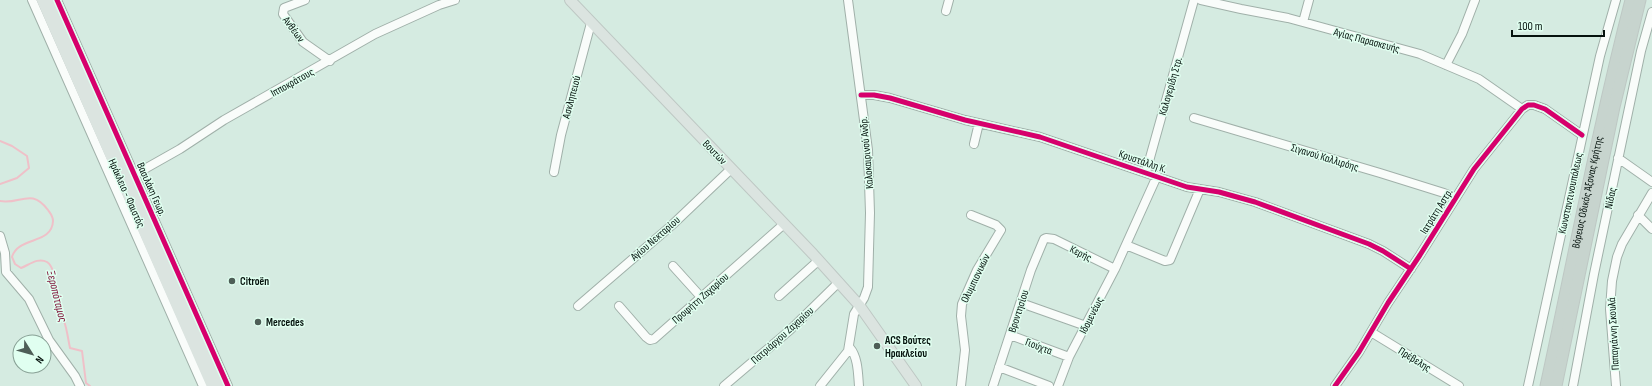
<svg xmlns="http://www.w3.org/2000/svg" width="1652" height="386" font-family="'Sofia Sans Condensed',sans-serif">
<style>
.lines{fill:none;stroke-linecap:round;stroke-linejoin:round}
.stream{stroke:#efc0c8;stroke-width:2}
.minor-casing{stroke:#a0b0a9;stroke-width:10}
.major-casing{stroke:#bec8c4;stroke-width:12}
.highway-casing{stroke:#bec8c4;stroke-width:13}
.minor{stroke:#f9fcfa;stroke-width:8}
.major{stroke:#dbe4e0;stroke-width:10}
.highway{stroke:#c7d4ce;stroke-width:11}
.cycleway-casing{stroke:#e0fff0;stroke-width:8}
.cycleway{stroke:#d6006c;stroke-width:5}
.poi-dot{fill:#4e5e57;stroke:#e0fff0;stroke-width:1.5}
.labels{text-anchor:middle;stroke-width:3;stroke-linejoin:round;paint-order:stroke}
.street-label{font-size:11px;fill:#05120d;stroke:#e0fff0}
.poi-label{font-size:11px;font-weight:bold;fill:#05120d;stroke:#e0fff0;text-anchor:start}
.water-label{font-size:12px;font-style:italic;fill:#83183e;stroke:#e0fff0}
</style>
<rect width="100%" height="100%" fill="#d5ebe1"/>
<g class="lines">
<path class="stream" d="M0,141L12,146L27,156L29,168L17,178L0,184
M0,201C20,205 31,187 48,210C50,213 53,216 53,221C52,245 18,236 12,257L15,264L21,268C29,265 38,257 47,262C56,268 54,285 56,294C58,303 62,312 64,321C67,329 68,339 70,348L82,351L86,383L90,386"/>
<defs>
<path id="minor" d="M32,0L203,386
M57,0L228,386
M305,0L284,8L283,14L303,42L330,61
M1201,0L1241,9L1288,18L1420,54L1479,79L1522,109
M946,11L949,0
M1303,22L1309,0
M1446,65L1462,34L1475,0
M861,95H874L890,98L965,120L1040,137L1187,187L1219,192L1255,202L1369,244L1383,251L1411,269
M1194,118L1380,173L1444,193L1456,198
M974,144L979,123
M1618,158L1652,182
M554,172L561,135L591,23
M1146,172L1194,0
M134,175L180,149L224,120L375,34L439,5L455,0
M1638,215L1652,229
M0,236L5,253L6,272L29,299L49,340L75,376L80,386
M1126,245L1165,261L1170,260L1200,189
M673,266L701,297
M779,296L819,260
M1021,303L1086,326
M578,306L672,225L731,169
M619,306L646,337L650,340L654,339L784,224
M1371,332L1459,386
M1010,335L1069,357
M850,348C858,357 858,374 859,386
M999,367L1049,386
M724,386L790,330L839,282
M820,386L848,351L854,314L864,298L868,287L870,213L868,150L848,0
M961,386L965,350L961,316L962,304L977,270L1001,230L996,225L971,215
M993,386L1031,270L1044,239L1046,238L1054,239L1115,269
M1058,386L1069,357L1115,269L1157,176
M1335,386L1359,352L1388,303L1420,255L1474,169L1522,109L1528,105H1534L1545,109L1582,135
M1528,386L1600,56L1616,0
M1573,386L1594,274L1641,51L1652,12
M1616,386L1610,309L1612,281L1617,257L1622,244L1652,193"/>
<path id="major" d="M42,0L212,386
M50,0L221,386
M570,0L813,254L859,305L916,386"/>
<g id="highway">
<path id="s1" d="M1546,386C1574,257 1598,128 1631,0"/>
<path d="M1556,386L1614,107L1640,0"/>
</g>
</defs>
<use href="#minor" class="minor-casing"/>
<use href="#major" class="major-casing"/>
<use href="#highway" class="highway-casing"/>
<use href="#minor" class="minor"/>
<use href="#major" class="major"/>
<use href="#highway" class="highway"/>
<defs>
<path id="cycleway" d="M57,0L228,386
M861,95H874L890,98L965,120L1040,137L1187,187L1219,192L1255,202L1369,244L1383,251L1411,269
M1335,386L1359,352L1388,303L1420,255L1474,169L1522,109L1528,105H1534L1545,109L1582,135"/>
</defs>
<use href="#cycleway" class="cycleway-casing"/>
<use href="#cycleway" class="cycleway"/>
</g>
<g class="poi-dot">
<circle cx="232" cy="281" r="4"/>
<circle cx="258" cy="322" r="4"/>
<circle cx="877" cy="346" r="4"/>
</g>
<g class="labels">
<g class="street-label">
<text transform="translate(294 29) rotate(53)" y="4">Ανθέων</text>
<text transform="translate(1367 40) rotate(15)" y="4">Αγίας Παρασκευής</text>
<text transform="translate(292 82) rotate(-29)" y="4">Ιπποκράτους</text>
<text transform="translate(1170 86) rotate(-74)" y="4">Καλογερίδη Στρ.</text>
<text transform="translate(571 97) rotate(-75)" y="4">Ασκληπειού</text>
<text transform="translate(715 152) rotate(46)" y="4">Βουτών</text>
<text transform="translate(866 153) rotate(-95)" y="4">Καλοκαιρινού Ανδρ.</text>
<text transform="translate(1325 157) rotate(17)" y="4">Σιγανού Καλλιρόης</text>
<text transform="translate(1143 161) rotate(19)" y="4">Κρυστάλλη Κ.</text>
<text transform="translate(152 189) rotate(66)" y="4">Βασιλάκη Γεωρ.</text>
<text dy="4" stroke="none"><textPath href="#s1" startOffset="198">Βόρειος Οδικός Άξονας Κρήτης</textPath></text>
<text transform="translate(127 193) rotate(66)" y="4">Ηράκλειο - Φαιστός</text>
<text transform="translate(1570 193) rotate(-78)" y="4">Κωνσταντινουπόλεως</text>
<text transform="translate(1610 198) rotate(-78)" y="4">Νίδας</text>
<text transform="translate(1436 211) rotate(-58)" y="4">Ιατράτη Αστρ.</text>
<text transform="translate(655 238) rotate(-41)" y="4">Αγίου Νεκταρίου</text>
<text transform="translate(1081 253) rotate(26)" y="4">Κερής</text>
<text transform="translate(975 278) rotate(-64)" y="4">Ολυμπιονικών</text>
<text transform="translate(700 298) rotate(-41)" y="4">Προφήτη Ζαχαρίου</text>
<text transform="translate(1018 311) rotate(-72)" y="4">Βροντησίου</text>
<text transform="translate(1091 315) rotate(-63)" y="4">Ιδομενέως</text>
<text transform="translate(1613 334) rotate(-93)" y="4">Παπαγιάννη Σκουλά</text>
<text transform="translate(782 335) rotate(-42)" y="4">Πατριάρχου Ζαχαρίου</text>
<text transform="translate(1039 346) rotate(21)" y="4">Γιούχτα</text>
<text transform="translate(1415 359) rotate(32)" y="4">Πρέβελης</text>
</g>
<g class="poi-label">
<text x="240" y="285">Citroën</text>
<text x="266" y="326">Mercedes</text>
<text x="885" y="344">ACS Βούτες<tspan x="885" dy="13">Ηρακλείου</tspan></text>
</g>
<g class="water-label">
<text transform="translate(57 296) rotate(76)" y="4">Ξεροπόταμος</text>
</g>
</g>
<g transform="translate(32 354) rotate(127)"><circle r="19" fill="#e0fff0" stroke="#88a095"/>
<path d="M0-3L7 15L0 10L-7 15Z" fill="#4e5e57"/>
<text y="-6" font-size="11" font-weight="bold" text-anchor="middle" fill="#05120d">N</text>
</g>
<path d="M1512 30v6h92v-6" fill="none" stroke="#05120d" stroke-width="2"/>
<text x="1518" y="30" font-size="12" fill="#05120d" stroke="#e0fff0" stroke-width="3" paint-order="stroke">100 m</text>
</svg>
